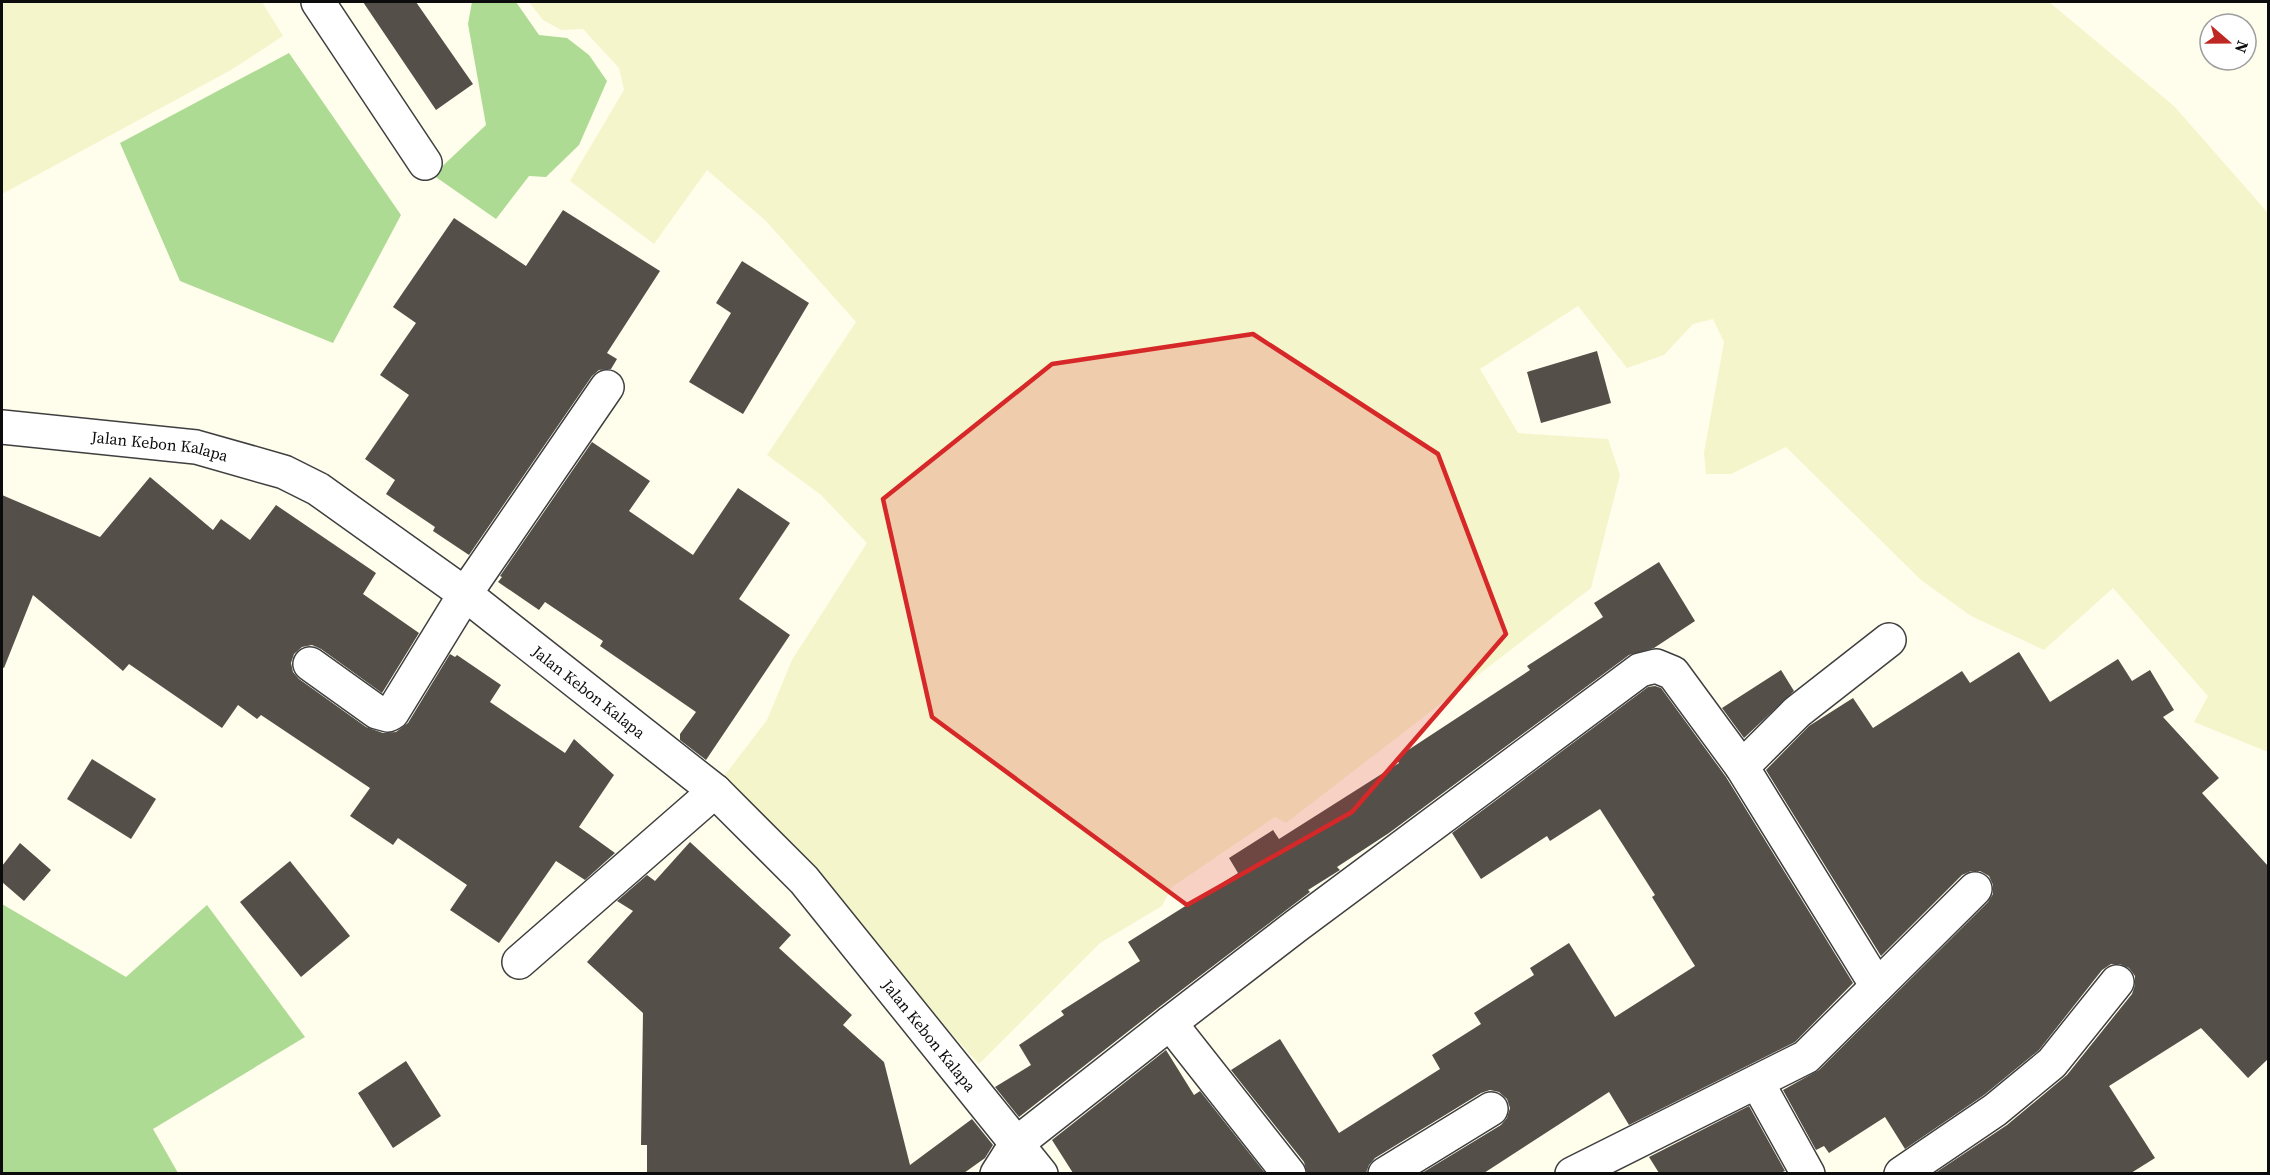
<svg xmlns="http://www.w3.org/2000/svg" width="2270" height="1175" font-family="'Source Serif 4',serif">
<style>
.farmland{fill:#f5f5cc}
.forest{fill:#aedb94}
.building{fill:#554f49}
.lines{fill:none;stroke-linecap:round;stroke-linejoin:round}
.minor-casing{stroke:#3f3f3f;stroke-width:36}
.minor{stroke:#fff;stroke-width:33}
.marked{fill:#d62828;fill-opacity:0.2;stroke:#d62828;stroke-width:4.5;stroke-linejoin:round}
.labels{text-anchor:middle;stroke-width:6;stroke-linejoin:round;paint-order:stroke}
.street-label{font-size:16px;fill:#0c0c0c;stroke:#fff}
</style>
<rect width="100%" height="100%" fill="#fffdec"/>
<path class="farmland" d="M2,2H262L283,36L231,70L2,194Z
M529,2H2049L2174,106L2268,213V752L2194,722L2208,696L2113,588L2044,650L1971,616L1921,580L1786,447L1731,474H1706L1704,453L1724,342L1713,319L1693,324L1664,355L1627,368L1578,306L1480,369L1518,433L1608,439L1620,475L1591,588L1286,823L1275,817L1172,887L1162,906L1100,943L979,1064L721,780L767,720L792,660L867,543L821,495L767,455L856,322L766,221L707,170L654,244L570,181L624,90L619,68L583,29L561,30L543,20Z"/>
<path class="forest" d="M472,2H516L539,35L567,38L589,55L607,81L579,145L546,177L529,176L496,219L433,175L486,125L468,24Z
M289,53L401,215L333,343L180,281L120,143Z
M2,904L126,977L207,905L305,1037L153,1129L178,1173H2Z"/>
<path class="building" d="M363,2H416L473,84L436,110Z
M563,210L660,271L607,353L617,359L611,369L599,370L592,376L469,555L433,531L435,527L386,494L395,480L365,459L409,395L380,375L416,323L393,307L454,218L526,266Z
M742,261L809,303L743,414L689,382L731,313L716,303Z
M1597,351L1611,403L1541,423L1527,372Z
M592,442L650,481L629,511L693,555L738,488L790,523L739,599L790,635L706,760L680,740V734L696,712L600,646L603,641L545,602L539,610L498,582L502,577L500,576Z
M150,477L213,530L221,519L250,540L276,505L376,573L363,594L419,633L382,693L321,649L312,645L302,647L294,654L291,663L293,672L299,679L366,727L383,733L396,732L408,723L450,654L455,657L457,655L501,685L490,702L565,753L574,739L614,775L579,827L615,853L585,880L556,861L499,943L450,910L467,885L398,838L393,845L350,816L370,788L261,715L257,719L238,705L222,728L129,664L123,671L33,595L4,668L2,667V495L100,537Z
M1659,562L1695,621L1654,648L1629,655L1389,833L1337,867L1340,870L1308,890L1310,892L1158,1008L1019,1117L995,1087L1031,1065L1019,1045L1064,1015L1061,1011L1140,961L1128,942L1238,873L1229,858L1273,830L1279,839L1399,763L1396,758L1530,670L1527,666L1603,617L1594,603Z
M2019,652L2050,702L2118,659L2132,681L2150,670L2174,710L2163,717L2219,778L2202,793L2268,866V1059L2248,1078L2201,1028L2109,1086L2155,1158L2131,1173H1935L2007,1125L2067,1075L2132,994L2135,985V976L2129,968L2120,964H2111L2102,970L2039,1050L1984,1095L1905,1149L1885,1117L1829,1153L1824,1146L1816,1150L1783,1090L1819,1070L1988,902L1993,894V885L1989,876L1980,871H1971L1962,875L1881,956L1766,770L1809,726L1853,698L1873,728L1962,671L1970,683Z
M1781,670L1794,691L1744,738L1722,708Z
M1655,686L1661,688L1726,777L1853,983L1795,1042L1629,1125L1609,1092L1484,1173H1422L1501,1125L1507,1118L1510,1108L1507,1099L1499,1092L1490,1090L1481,1093L1375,1158L1369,1165L1366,1173H1307L1304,1162L1231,1070L1280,1039L1339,1133L1440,1069L1432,1055L1481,1024L1474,1013L1534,975L1530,968L1569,943L1615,1017L1695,966L1652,897L1655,895L1600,809L1550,841L1547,836L1481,879L1452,833L1648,687Z
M92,759L156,799L131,839L67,799Z
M690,842L791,935L779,948L852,1015L843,1025L884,1062L910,1165L972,1119L993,1145L985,1158L964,1173H647V1145H641L643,1013L587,962L633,911L617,901L647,875L655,881Z
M20,843L51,870L24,901L2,882V866Z
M290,861L350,936L301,977L240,902Z
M1166,1050L1194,1095L1200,1091L1265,1173H1073L1052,1140Z
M406,1061L441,1116L393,1148L358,1093Z
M1749,1106L1785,1171L1780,1173H1659L1649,1157Z"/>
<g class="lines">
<defs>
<g id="minor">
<path d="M318,2L425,163"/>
<path id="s1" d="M2,427L196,447L284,472L318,489L465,594L715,791L804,880L1041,1174"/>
<path d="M310,664L377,712L388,715L392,713L465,594L607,387"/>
<path d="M1742,767L1797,712L1889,640"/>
<path d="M519,962L715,791"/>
<path d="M1170,1023L1289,1174"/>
<path d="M1757,1082L1808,1174"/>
<path d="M997,1174L1016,1144L1170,1023L1296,926L1640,670L1656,666L1673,673L1742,767L1877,986"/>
<path d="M1385,1174L1491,1109"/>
<path d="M1572,1174L1806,1057L1975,889"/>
<path d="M1901,1174L1995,1110L2052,1063L2117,982"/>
</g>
</defs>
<use href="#minor" class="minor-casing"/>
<use href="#minor" class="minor"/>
</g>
<path class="marked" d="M1253,334L1438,454L1506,634L1352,812L1187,905L932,717L883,499L1052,364Z"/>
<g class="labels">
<g class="street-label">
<text dy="6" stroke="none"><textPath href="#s1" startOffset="159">Jalan Kebon Kalapa</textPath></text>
<text dy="6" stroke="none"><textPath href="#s1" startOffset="663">Jalan Kebon Kalapa</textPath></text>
<text dy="6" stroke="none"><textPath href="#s1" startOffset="1149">Jalan Kebon Kalapa</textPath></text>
</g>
</g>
<rect width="2270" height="1175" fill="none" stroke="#0c0c0c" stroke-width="6"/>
<g transform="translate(2228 42) rotate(110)"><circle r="28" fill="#ffffff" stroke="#9e9e9e" stroke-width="1.5"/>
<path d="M0-4.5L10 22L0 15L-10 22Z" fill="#bf2722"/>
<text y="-9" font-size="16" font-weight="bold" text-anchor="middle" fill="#0c0c0c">N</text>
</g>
</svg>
